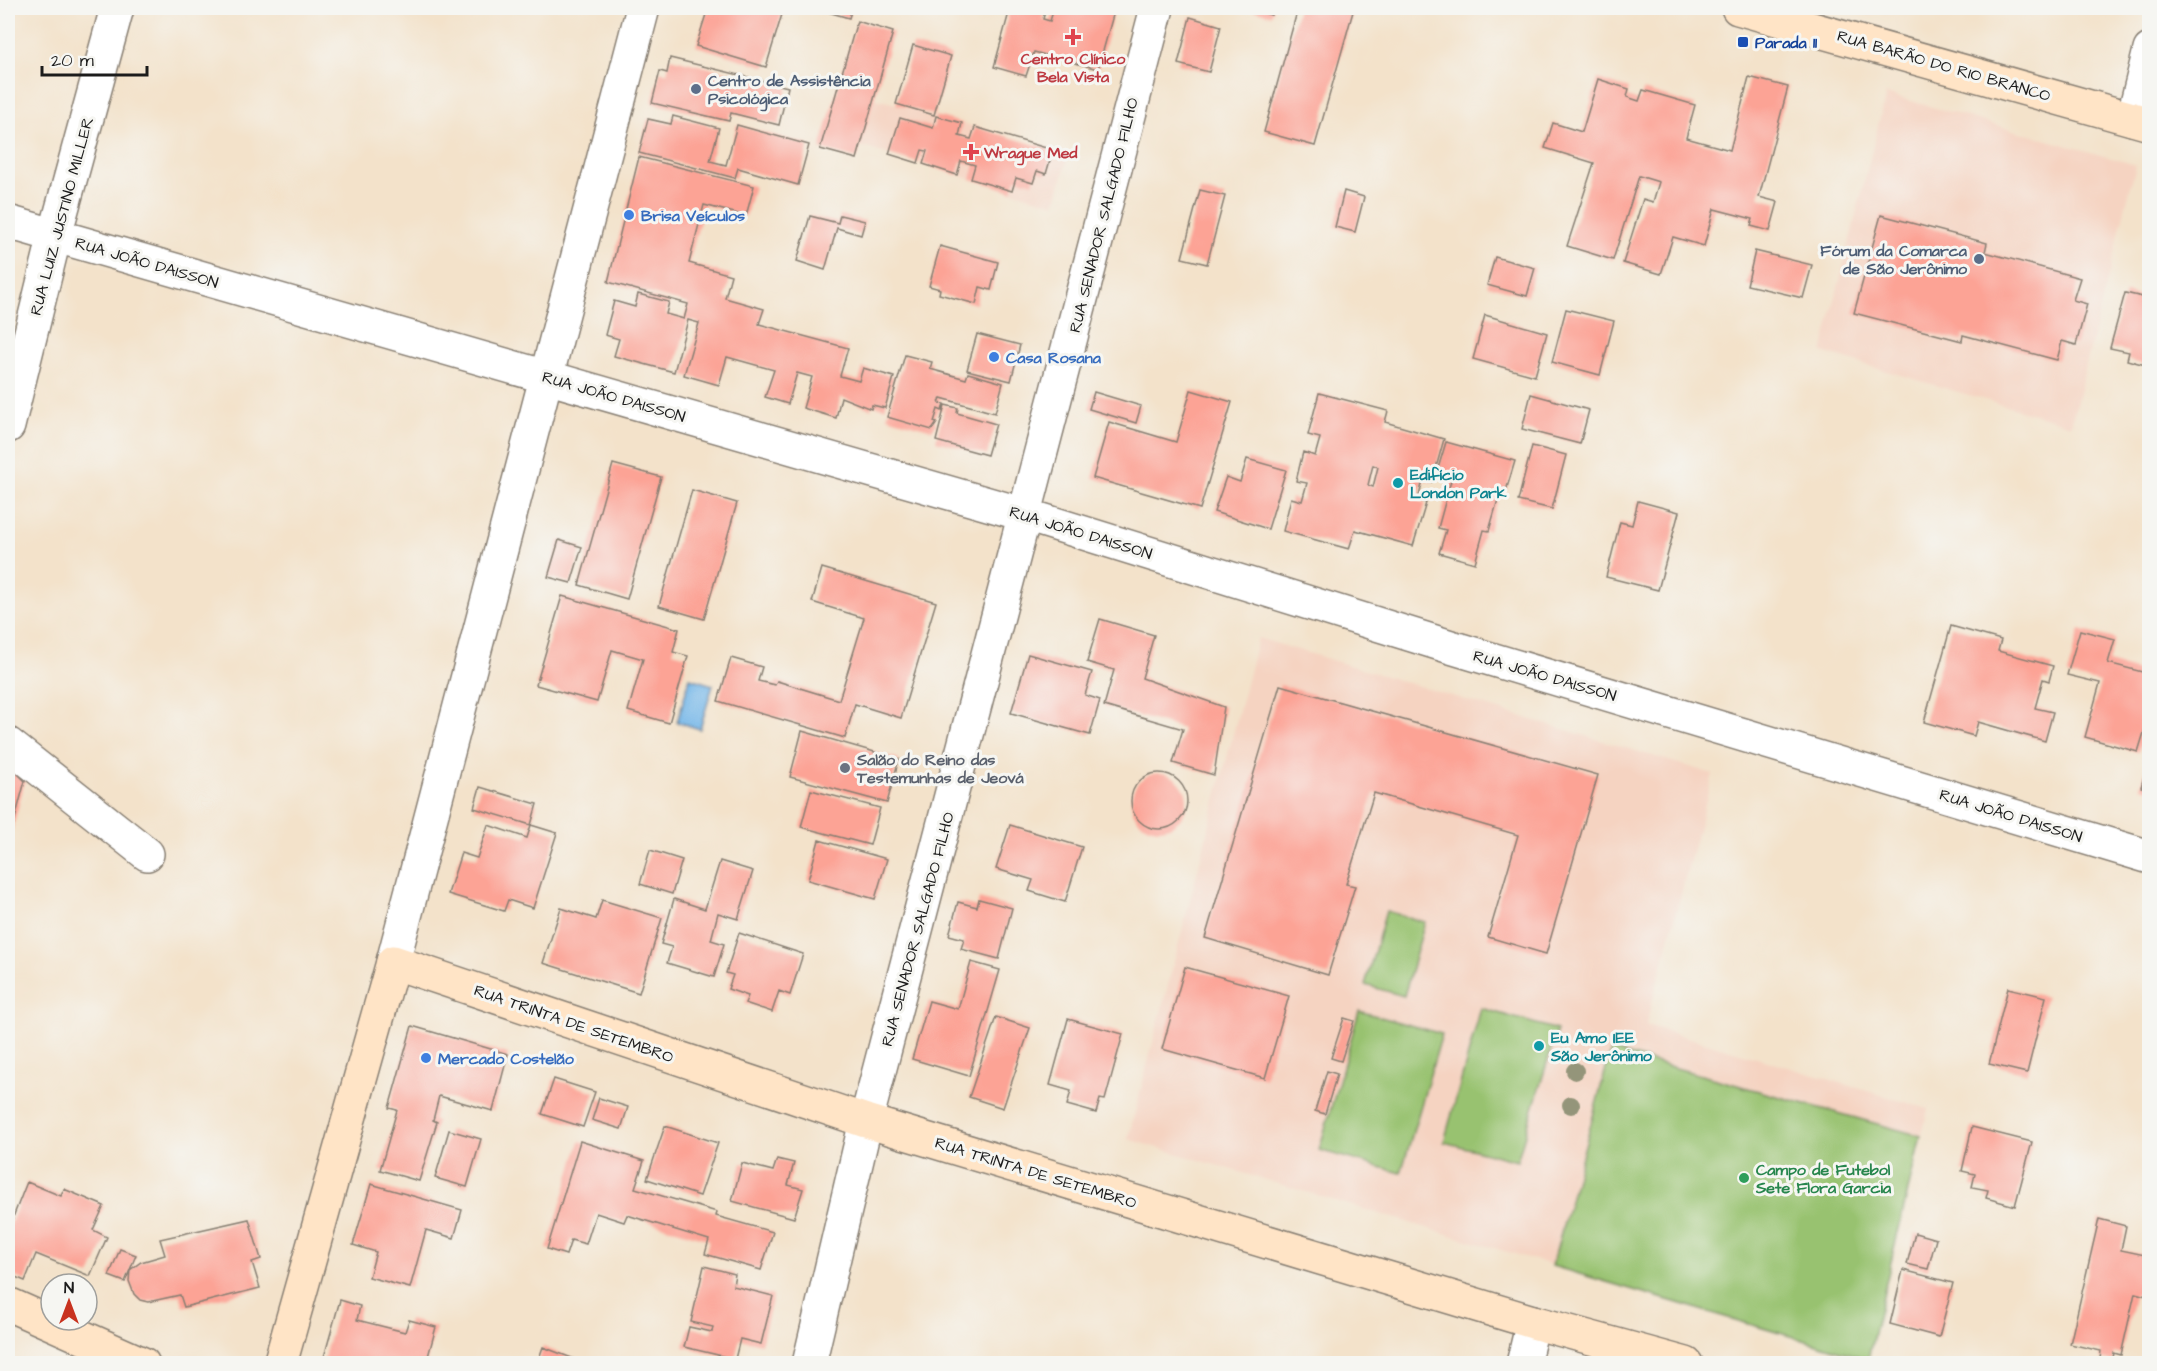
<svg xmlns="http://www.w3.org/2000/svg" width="2157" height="1371" font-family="'Architects Daughter',sans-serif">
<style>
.built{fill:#f5d3c1}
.green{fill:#98c26f;stroke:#5a6f46;stroke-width:1.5}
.water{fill:#72b5e8;stroke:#476882;stroke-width:1.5}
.building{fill:#fca395;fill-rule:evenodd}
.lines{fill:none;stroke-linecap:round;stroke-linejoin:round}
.minor-casing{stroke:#887f73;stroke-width:36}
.tertiary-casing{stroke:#887f73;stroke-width:36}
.secondary-casing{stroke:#887f73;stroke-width:36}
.minor{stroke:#fff;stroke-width:33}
.tertiary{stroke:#fff;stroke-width:33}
.secondary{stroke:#ffe4c6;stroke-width:33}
.tree{fill:#94957a}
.health-dot{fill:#e0444e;stroke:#f6f6f2;stroke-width:2}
.transit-dot{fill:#1a4fb4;stroke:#f6f6f2;stroke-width:2}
.service-dot{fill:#5c6f8a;stroke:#f6f6f2;stroke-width:2}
.shop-dot{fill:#3f7fe0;stroke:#f6f6f2;stroke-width:2}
.culture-dot{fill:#0f9aa8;stroke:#f6f6f2;stroke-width:2}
.worship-dot{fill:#6b7280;stroke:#f6f6f2;stroke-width:2}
.leisure-dot{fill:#2e9e5b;stroke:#f6f6f2;stroke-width:2}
.labels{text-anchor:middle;stroke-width:6;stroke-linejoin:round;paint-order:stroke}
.transit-label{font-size:16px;font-weight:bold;fill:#164399;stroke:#f6f6f2;text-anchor:start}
.health-label{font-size:16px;font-weight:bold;fill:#be3a42;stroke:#f6f6f2}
.street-label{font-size:16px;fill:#1c1c1c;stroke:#f6f6f2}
.service-label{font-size:16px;font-weight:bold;fill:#4e5e75;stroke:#f6f6f2;text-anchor:start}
.shop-label{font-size:16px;font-weight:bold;fill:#366cbe;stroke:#f6f6f2;text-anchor:start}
.culture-label{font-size:16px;font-weight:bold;fill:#0d838f;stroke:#f6f6f2;text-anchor:start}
.worship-label{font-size:16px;font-weight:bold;fill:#5b616d;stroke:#f6f6f2;text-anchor:start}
.leisure-label{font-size:16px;font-weight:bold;fill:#27864d;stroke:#f6f6f2;text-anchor:start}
</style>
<rect width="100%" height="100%" fill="#f6f6f2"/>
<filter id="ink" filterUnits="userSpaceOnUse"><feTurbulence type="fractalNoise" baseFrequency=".0167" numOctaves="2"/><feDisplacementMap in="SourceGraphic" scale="12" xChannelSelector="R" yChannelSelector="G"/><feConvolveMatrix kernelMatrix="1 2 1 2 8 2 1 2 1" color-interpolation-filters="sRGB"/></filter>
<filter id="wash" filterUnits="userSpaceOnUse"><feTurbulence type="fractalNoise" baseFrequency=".008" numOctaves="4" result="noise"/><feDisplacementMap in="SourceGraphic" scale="24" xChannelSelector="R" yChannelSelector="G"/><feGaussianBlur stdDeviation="1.35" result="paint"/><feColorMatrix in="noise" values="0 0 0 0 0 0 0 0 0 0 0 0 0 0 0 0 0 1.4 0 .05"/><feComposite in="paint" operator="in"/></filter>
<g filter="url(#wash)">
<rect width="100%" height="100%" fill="#f3e2ca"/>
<path class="built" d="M1886,94L2136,165L2071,425L1822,352Z
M874,98L1069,154L1055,204L860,146Z
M1258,638L1713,774L1646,1025L1928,1109L1868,1359L1128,1139Z"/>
<path class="green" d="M1386,911L1425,922L1404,996L1365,985Z
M1481,1008L1557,1030L1517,1161L1444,1142Z
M1359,1011L1442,1034L1401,1173L1319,1150Z
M1611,1050L1921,1136L1868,1359L1552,1266Z"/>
<path class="water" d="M690,678L713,685L700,729L677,722Z"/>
<g id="blocks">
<path class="building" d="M708,8H770L783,11L766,67L696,46Z
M814,8H852L849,18Z
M1006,8H1046L1043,19L1050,21L1054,8H1115L1098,69L1034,52L1026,76L994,67L1010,9Z
M1246,8H1274L1271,15Z
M1298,8H1354L1315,146L1264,132Z
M1190,17L1221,26L1209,72L1178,64Z
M857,21L893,32L857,159L820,149Z
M913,45L951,56L934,115L896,104Z
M670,58L788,87L779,125L731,113L729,121L652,103L660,71L667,73Z
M1749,77L1788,87L1759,197L1778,202L1770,231L1751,226L1753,219L1714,209L1704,246L1673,237L1661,274L1623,263L1643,199L1653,202L1659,182L1639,176L1613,260L1567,246L1594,163L1545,148L1553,123L1582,132L1598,79L1629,89L1627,97L1639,101L1643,90L1695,105L1686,138L1730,150Z
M673,116L719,128L710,161L726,165L737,125L809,145L798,185L738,168L735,178L639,153L648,119L671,124Z
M936,116L962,123L959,136L971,139L975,127L1053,150L1046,174L1037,171L1033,183L1016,178L1012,191L971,179L975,165L961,161L957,175L923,164L927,151L922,150L918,163L889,154L900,118L933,128Z
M639,157L754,186L746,216L704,205L689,263L731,275L725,298L764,309L759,324L848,348L840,376L859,381L863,368L894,377L885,408L872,405L871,409L841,397L836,418L803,408L812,377L797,373L788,404L765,397L774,370L727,357L719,385L684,375L699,323L688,320L674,372L614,356L619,339L605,335L614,301L635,307L638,294L669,302L666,314L684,319L688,304L608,282Z
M1200,190L1225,196L1207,264L1182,258Z
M1344,191L1364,197L1355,232L1335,227Z
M840,215L865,221L861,235L837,228L825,270L797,261L810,216L838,223Z
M1881,215L1987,243L1985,252L2080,278L2073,300L2087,304L2076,345L2062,341L2057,360L1963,335L1962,341L1854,313Z
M940,246L998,262L991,290L980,287L976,304L939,294L940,289L929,286Z
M1755,251L1812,265L1803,298L1747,285Z
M1495,257L1535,268L1527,296L1487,285Z
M2145,290L2150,291L2149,366L2127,360L2129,352L2110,348L2125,293L2143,297Z
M1566,309L1614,321L1600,375L1552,362Z
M1485,315L1547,333L1535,376L1473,359Z
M977,334L1020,345L1011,381L967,370Z
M905,355L932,362L930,369L966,379L968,373L1003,383L995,413L941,398L939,403L944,404L942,411L938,409L934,422L937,423L932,430L887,417Z
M1191,390L1232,402L1200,509L1093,478L1109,422L1176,442Z
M1094,392L1141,406L1136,423L1089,409Z
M1319,393L1388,411L1385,422L1444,439L1432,482L1423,480L1418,500L1426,503L1413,546L1355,530L1349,549L1283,531L1291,498L1302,501L1307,483L1296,481L1303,452L1315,456L1320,438L1308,435ZM1373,465L1378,467L1373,487L1368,485Z
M1531,394L1589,410L1580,444L1522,429Z
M945,405L958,408L957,413L996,424L987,455L936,441Z
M1446,442L1515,461L1506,491L1501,489L1489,531L1484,530L1475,563L1439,553L1446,530L1438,528L1452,477L1437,472Z
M1532,446L1566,455L1552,509L1518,501Z
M1247,459L1286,470L1268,529L1214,512L1226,477L1240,482Z
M613,464L661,477L627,599L579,585Z
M692,490L737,503L704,619L659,606Z
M1638,501L1679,512L1658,590L1606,577L1620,522L1632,525Z
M559,540L582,547L571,583L548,577Z
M822,568L936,602L901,718L855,704L845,738L718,701L731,658L762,667L758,681L775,685L777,681L839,700L864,618L812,602Z
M562,596L679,629L673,652L688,656L669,723L628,711L643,659L612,650L597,702L536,685Z
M1100,619L1154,635L1142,678L1224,707L1214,775L1173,763L1183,729L1104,706L1114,670L1087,662Z
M1951,626L2001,640L1998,651L2053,666L2049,681L2043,679L2035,708L2053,712L2045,741L1978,722L1974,736L1924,722Z
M2080,630L2115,639L2108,663L2150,674V713L2138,752L2085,737L2100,683L2067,675Z
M1028,654L1092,672L1085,695L1100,700L1090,735L1011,713Z
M1280,685L1598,775L1546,954L1488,937L1518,835L1374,793L1346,884L1355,886L1328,975L1205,938Z
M802,731L899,759L887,803L790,777Z
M2149,759H2150V789L2141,787Z
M8,764L25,781L8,845Z
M1131 801a28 28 0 1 1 56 0a28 28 0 1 1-56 0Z
M480,787L537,804L531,825L474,808Z
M811,790L880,808L870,845L801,827Z
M488,825L527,838L531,825L557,833L533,908L508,900L504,911L448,894L461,853L477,858Z
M1010,825L1082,847L1065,902L1029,891L1033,880L996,869Z
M819,840L887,859L875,899L808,880Z
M650,850L682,860L672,894L640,884Z
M720,861L753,871L738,919L718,913L711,940L724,944L714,977L667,963L672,947L661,944L674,899L705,909Z
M979,899L1012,908L999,959L961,949L964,939L949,935L958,902L977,907Z
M602,900L662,918L639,993L543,963L561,908L596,919Z
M739,933L803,954L790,995L779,991L772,1012L745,1003L748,996L728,989L733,975L726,973Z
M971,962L1000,970L969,1076L912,1059L929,1001L958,1009Z
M1185,967L1289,996L1265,1078L1162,1049Z
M2008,988L2046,997L2027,1073L1989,1064Z
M996,1017L1030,1028L1003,1108L969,1097Z
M1344,1018L1354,1021L1341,1061L1331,1058Z
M1068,1019L1123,1034L1105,1100L1100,1099L1096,1113L1067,1105L1071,1091L1050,1085Z
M412,1026L508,1054L493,1111L439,1096L433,1120L437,1122L419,1181L380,1170L397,1110L389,1108Z
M1327,1071L1337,1074L1325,1114L1315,1111Z
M554,1079L595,1092L583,1127L542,1114Z
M599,1098L628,1107L621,1129L592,1120Z
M665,1126L718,1143L700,1196L647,1179Z
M1972,1127L2032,1142L2015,1206L1986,1198L1988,1190L1972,1187L1975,1174L1962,1171Z
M449,1130L481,1139L467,1187L435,1178Z
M580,1141L644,1161L635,1188L717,1212L716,1216L773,1232L761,1270L705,1254L709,1240L627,1215L624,1222L596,1213L586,1244L571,1240L566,1255L547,1249Z
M777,1159L794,1163L788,1185L803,1189L794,1218L732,1201L742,1163L773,1171Z
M27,1182L61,1196L64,1189L104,1206L93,1230L107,1237L90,1276L36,1254L25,1281L8,1274V1230Z
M371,1184L462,1210L454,1238L426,1230L410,1288L369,1277L376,1252L353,1245Z
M249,1219L261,1259L252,1262L260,1288L184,1307L180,1295L148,1302L140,1300L134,1294L129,1281L130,1270L141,1262L165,1255L160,1239Z
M2099,1219L2126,1226L2121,1250L2150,1256V1297L2135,1293L2121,1355L2114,1353L2112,1362L2100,1359L2101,1351L2070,1344Z
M1915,1233L1936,1239L1928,1269L1907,1264Z
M120,1249L136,1255L125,1282L109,1276Z
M704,1266L735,1274L733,1286L773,1296L761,1344L740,1339L735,1359L684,1347L689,1327L712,1332L713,1327L691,1322Z
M1903,1270L1953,1283L1939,1337L1890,1324Z
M340,1300L360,1306L357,1320L405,1332L409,1320L436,1327L426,1364H322Z
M543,1347L585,1363V1364H537Z"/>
</g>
</g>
<g filter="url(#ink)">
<use href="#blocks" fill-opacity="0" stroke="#887f73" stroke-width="1.5"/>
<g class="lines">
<defs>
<path id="minor" d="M2133,119L2150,50
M8,744L147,854
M1523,1364L1533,1322"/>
<path id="tertiary" d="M8,222L1026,515L1454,648L2150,857
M8,426L55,235L117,8
M393,962L643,8
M809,1364L866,1121L1157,8"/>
<path id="secondary" d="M1738,8L2150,124
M8,1304L143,1364
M280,1364L393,962L866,1121L1533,1322L1686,1364"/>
</defs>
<use href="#minor" class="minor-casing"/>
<use href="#tertiary" class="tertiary-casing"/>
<use href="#secondary" class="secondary-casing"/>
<use href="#minor" class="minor"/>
<use href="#tertiary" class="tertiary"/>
<use href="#secondary" class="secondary"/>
</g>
<g class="tree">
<circle cx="1575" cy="1071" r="9"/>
<circle cx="1571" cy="1105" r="9"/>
</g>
</g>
<g class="health-dot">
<path d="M1070 28h6v6h6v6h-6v6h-6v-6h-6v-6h6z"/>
<path d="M968 143h6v6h6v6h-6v6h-6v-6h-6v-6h6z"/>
</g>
<rect class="transit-dot" x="1737" y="36" width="12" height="12" rx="3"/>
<g class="service-dot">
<circle cx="696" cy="89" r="6"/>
<circle cx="1979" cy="259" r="6"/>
</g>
<g class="shop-dot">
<circle cx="629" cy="215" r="6"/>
<circle cx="994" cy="357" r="6"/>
<circle cx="426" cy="1058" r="6"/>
</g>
<g class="culture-dot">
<circle cx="1398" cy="483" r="6"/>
<circle cx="1539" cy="1046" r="6"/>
</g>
<circle class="worship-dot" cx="845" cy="768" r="6"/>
<circle class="leisure-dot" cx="1744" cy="1178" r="6"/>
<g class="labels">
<g class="transit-label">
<text x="1755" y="48">Parada 11</text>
</g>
<g class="health-label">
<text x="1073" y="64">Centro Clínico<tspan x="1073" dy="18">Bela Vista</tspan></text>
<text x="984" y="158" text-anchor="start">Wrague Med</text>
</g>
<g class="street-label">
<text transform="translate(1944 65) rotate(16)" y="6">RUA BARÃO DO RIO BRANCO</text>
<text transform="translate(1103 215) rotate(-76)" y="6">RUA SENADOR SALGADO FILHO</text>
<text transform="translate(61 216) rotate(-75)" y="6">RUA LUIZ JUSTINO MILLER</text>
<text transform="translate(147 262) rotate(16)" y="6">RUA JOÃO DAISSON</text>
<text transform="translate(614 396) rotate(16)" y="6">RUA JOÃO DAISSON</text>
<text transform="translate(1081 532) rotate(17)" y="6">RUA JOÃO DAISSON</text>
<text transform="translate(1545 675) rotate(16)" y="6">RUA JOÃO DAISSON</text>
<text transform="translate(2011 815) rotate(17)" y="6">RUA JOÃO DAISSON</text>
<text transform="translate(917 929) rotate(-75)" y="6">RUA SENADOR SALGADO FILHO</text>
<text transform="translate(574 1023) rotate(19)" y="6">RUA TRINTA DE SETEMBRO</text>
<text transform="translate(1036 1172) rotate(17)" y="6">RUA TRINTA DE SETEMBRO</text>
</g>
<g class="service-label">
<text x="708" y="86">Centro de Assistência<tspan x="708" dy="18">Psicológica</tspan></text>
<text x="1967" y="256" text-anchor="end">Fórum da Comarca<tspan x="1967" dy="18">de São Jerônimo</tspan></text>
</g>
<g class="shop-label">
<text x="641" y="221">Brisa Veículos</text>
<text x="1006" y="363">Casa Rosana</text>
<text x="438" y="1064">Mercado Costelão</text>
</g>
<g class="culture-label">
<text x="1410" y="480">Edifício<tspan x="1410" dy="18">London Park</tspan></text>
<text x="1551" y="1043">Eu Amo IEE<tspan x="1551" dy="18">São Jerônimo</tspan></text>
</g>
<g class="worship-label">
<text x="857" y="765">Salão do Reino das<tspan x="857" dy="18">Testemunhas de Jeová</tspan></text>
</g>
<g class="leisure-label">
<text x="1756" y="1175">Campo de Futebol<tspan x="1756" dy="18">Sete Flora Garcia</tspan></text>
</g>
</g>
<rect width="2157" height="1371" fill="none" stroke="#f6f6f2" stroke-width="30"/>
<g transform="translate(69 1302)"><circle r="28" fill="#f6f6f2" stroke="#9f9f9c" stroke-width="1.5"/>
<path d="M0-4.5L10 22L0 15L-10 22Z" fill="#c8321e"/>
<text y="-9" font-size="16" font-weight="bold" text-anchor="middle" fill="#1c1c1c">N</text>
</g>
<path d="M42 66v9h105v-9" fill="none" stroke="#1c1c1c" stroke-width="3"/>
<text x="51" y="66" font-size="18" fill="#1c1c1c" stroke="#f6f6f2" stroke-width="4.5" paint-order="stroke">20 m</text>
</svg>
